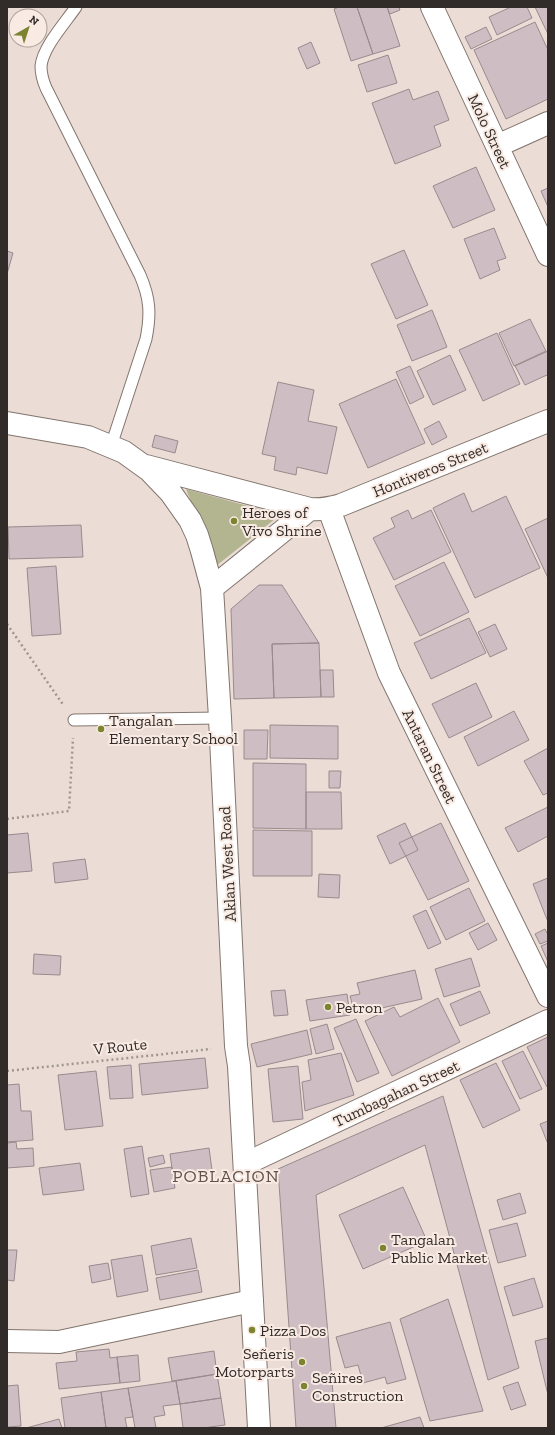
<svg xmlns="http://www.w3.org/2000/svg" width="555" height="1435" font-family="'Zilla Slab',serif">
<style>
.green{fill:#b2b590}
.building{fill:#cebec3;stroke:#998a8e}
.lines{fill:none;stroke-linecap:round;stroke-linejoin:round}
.lane-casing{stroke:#82756e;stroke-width:13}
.street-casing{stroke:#82756e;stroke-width:24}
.secondary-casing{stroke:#82756e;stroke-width:24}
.path{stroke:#a09690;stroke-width:2.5;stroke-dasharray:2 3;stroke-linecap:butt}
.lane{stroke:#fff;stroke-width:11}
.street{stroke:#fff;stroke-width:22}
.secondary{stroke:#fff;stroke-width:22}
.poi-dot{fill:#7c842f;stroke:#f9ebe3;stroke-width:1.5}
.labels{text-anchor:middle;stroke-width:4;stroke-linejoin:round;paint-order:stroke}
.street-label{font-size:16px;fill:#312c29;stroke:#f9ebe3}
.poi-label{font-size:16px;fill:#312c29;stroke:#f9ebe3;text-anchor:start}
.quarter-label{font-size:18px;letter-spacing:1px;fill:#60544d;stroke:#f9ebe3}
</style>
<rect width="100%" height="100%" fill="#ebddd5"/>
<path class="green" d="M186,489L280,515L216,566Z"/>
<path class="building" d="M339,7H357L373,54L351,61L334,9Z
M357,7H387L400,46L373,54Z
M387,7H399L400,10L390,14Z
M511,7H527L532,18L497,35L489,17Z
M535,7H548V34Z
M535,22L548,50V99L506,119L474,50Z
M486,27L492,39L471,49L465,37Z
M311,42L320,63L307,69L298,48Z
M388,55L397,83L367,92L358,65Z
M409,89L413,100L438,91L449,120L434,126L441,146L395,164L372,103Z
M476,167L495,210L453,228L433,186Z
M548,188V207L541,191Z
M494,228L506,258L497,261L500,270L480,279L464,239Z
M404,250L428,305L396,319L371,264Z
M7,251L13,253L7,274Z
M432,310L447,347L412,361L397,325Z
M530,319L546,351L514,366L499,333Z
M497,333L520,384L483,401L459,350Z
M548,351V378L547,375L525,385L515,366Z
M450,355L466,390L433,405L417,371Z
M410,366L424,397L410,404L396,372Z
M396,379L425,443L368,468L339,404Z
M278,382L314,390L308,421L337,427L327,474L297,467L296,475L274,470L276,457L262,454Z
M439,421L447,437L432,445L424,429Z
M155,435L178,441L175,453L152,447Z
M464,493L472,512L506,496L540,568L475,598L433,508Z
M408,510L412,519L431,510L451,552L394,580L373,538L395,527L391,518Z
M548,518V578L525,529Z
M81,525L83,557L9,559L8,527Z
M444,562L469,612L420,636L395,586Z
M56,566L61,634L32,636L27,568Z
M259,585H282L319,643L272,644L274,698L234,699L231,609Z
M469,618L486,653L431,679L414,643Z
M495,624L507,649L490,657L478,632Z
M319,643L321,697L274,698L272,644Z
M320,670H333L334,697H321Z
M476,683L492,717L449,738L432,704Z
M514,711L529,740L478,766L464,737Z
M270,725L338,726V759L270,758Z
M244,730H268L267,759H244Z
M548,748V793L543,795L524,761Z
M253,763L306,764V829L253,828Z
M329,771H341L340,788H329Z
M306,792H341L342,829H306Z
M548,807V836L518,852L505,828Z
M405,823L418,850L390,864L377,836Z
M441,823L469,881L428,900L399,843Z
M253,830L312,831V876H253Z
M28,833L32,871L7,873V835Z
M85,859L88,879L55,883L53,863Z
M319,874L340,875L339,898L318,897Z
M548,878V922L533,884Z
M469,888L485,921L446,940L430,907Z
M426,910L441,943L428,949L413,916Z
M488,923L497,940L478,950L469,933Z
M545,929L548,935V941L540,944L535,934Z
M548,943V962L541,946Z
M34,954L61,956L60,975L33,974Z
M471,958L480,986L444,997L435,969Z
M415,970L422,999L355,1014L350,996L360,994L357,983Z
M285,990L288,1015L274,1016L271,991Z
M480,991L490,1013L460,1026L450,1004Z
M347,994L350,1015L310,1021L306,1000Z
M438,998L460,1042L392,1076L365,1021L394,1007L400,1017Z
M356,1019L379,1073L357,1082L334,1028Z
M327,1024L334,1049L316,1054L310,1029Z
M307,1030L312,1054L257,1067L251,1044Z
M548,1037V1086L547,1087L527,1047Z
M523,1051L542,1089L520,1099L502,1061Z
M341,1053L354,1095L305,1111L302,1082L311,1080L308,1060Z
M205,1058L208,1088L142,1095L139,1064Z
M496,1063L520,1110L483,1128L460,1080Z
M131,1065L133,1098L110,1099L107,1067Z
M298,1066L303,1119L273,1122L268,1069Z
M96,1071L103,1126L65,1130L58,1075Z
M19,1084L21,1111H31L33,1140L7,1142V1085Z
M443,1096L519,1368L488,1380L425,1145L316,1195L336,1428H296L278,1169Z
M548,1121V1144L540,1124Z
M16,1142L17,1149L33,1148L34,1166L7,1168V1143Z
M142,1146L149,1194L131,1197L124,1149Z
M209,1148L212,1170L173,1176L170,1154Z
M163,1155L165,1163L150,1167L148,1158Z
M80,1163L84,1190L43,1195L39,1168Z
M172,1167L175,1188L154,1192L150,1170Z
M403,1187L427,1241L363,1269L339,1215Z
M520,1193L526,1213L503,1220L497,1200Z
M517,1223L526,1256L498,1263L489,1230Z
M191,1238L197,1268L156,1275L151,1246Z
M7,1250H17L14,1281L7,1280Z
M142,1255L148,1291L117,1297L111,1260Z
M108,1263L111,1279L92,1283L89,1266Z
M198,1270L202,1292L160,1300L156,1278Z
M534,1278L543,1307L513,1316L504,1287Z
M448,1299L483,1411L430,1421L400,1319Z
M390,1322L406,1379L387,1384L385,1377L363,1383L358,1365L345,1368L336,1337Z
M548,1338V1395L535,1341Z
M109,1349L110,1358L117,1357L120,1383L59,1389L56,1363L77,1361L76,1352Z
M214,1351L217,1374L172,1381L168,1358Z
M138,1355L140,1381L120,1383L117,1357Z
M217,1374L221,1398L180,1404L176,1381Z
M176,1381L180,1404L163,1406L165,1415L154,1417L156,1428H135L128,1388Z
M518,1382L526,1405L511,1410L503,1387Z
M18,1385L21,1426L7,1427V1386Z
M128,1388L133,1417L125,1418L127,1428H106L101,1392Z
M101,1392L106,1428H65L61,1398Z
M221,1398L225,1425L203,1428H183L180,1404Z
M420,1417L424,1428H381Z
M59,1419L62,1428H26Z"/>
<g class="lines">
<defs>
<path id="lane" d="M76,7C65,23 43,47 41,66C41,74 43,81 46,88L140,275C150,298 151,314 146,339L111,446
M74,720L220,718"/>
<path id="street" d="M432,7L548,255
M497,146L548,123
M329,509L389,673L548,996
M245,1164L548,1021
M7,1341L59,1342L252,1301"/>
<path id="secondary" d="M7,423L88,437L124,452L149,470L171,493L190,520L197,535L202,551L212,588L220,718L236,1046L239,1066L259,1428
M146,466L310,509C322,510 330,508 341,505L548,421
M212,588L310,509"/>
</defs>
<use href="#lane" class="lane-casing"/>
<use href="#street" class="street-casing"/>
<use href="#secondary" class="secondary-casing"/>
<path class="path" d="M7,624L64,706
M7,819L69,811L73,738
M7,1071L211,1049"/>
<use href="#lane" class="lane"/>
<use href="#street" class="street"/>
<use href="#secondary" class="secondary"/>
</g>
<g class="poi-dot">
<circle cx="234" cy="521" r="4"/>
<circle cx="101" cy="729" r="4"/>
<circle cx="328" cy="1007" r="4"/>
<circle cx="383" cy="1248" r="4"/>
<circle cx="252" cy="1330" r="4"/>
<circle cx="302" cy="1362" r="4"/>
<circle cx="304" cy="1386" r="4"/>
</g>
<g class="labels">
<g class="street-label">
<text transform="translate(490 131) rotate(65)" y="6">Molo Street</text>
<text transform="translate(430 469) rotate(-22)" y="6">Hontiveros Street</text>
<text transform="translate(430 756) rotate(64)" y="6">Antaran Street</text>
<text transform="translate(227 864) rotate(-93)" y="6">Aklan West Road</text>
<text transform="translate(120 1046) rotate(-6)" y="6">V Route</text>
<text transform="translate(396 1093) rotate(-25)" y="6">Tumbagahan Street</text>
</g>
<g class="poi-label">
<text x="242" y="518">Heroes of<tspan x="242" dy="18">Vivo Shrine</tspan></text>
<text x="109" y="726">Tangalan<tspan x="109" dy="18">Elementary School</tspan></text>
<text x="336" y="1013">Petron</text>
<text x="391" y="1245">Tangalan<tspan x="391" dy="18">Public Market</tspan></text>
<text x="260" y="1336">Pizza Dos</text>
<text x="294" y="1359" text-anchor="end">Señeris<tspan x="294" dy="18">Motorparts</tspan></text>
<text x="312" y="1383">Señires<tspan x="312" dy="18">Construction</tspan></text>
</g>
<g class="quarter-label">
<text x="226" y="1182">POBLACION</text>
</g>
</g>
<rect width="555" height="1435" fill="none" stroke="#312c29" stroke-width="16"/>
<g transform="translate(28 28) rotate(39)"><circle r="19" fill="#f9ebe3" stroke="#a99f99"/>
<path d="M0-3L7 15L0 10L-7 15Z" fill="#7c842f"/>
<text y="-6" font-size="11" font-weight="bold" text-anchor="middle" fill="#312c29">N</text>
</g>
</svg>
